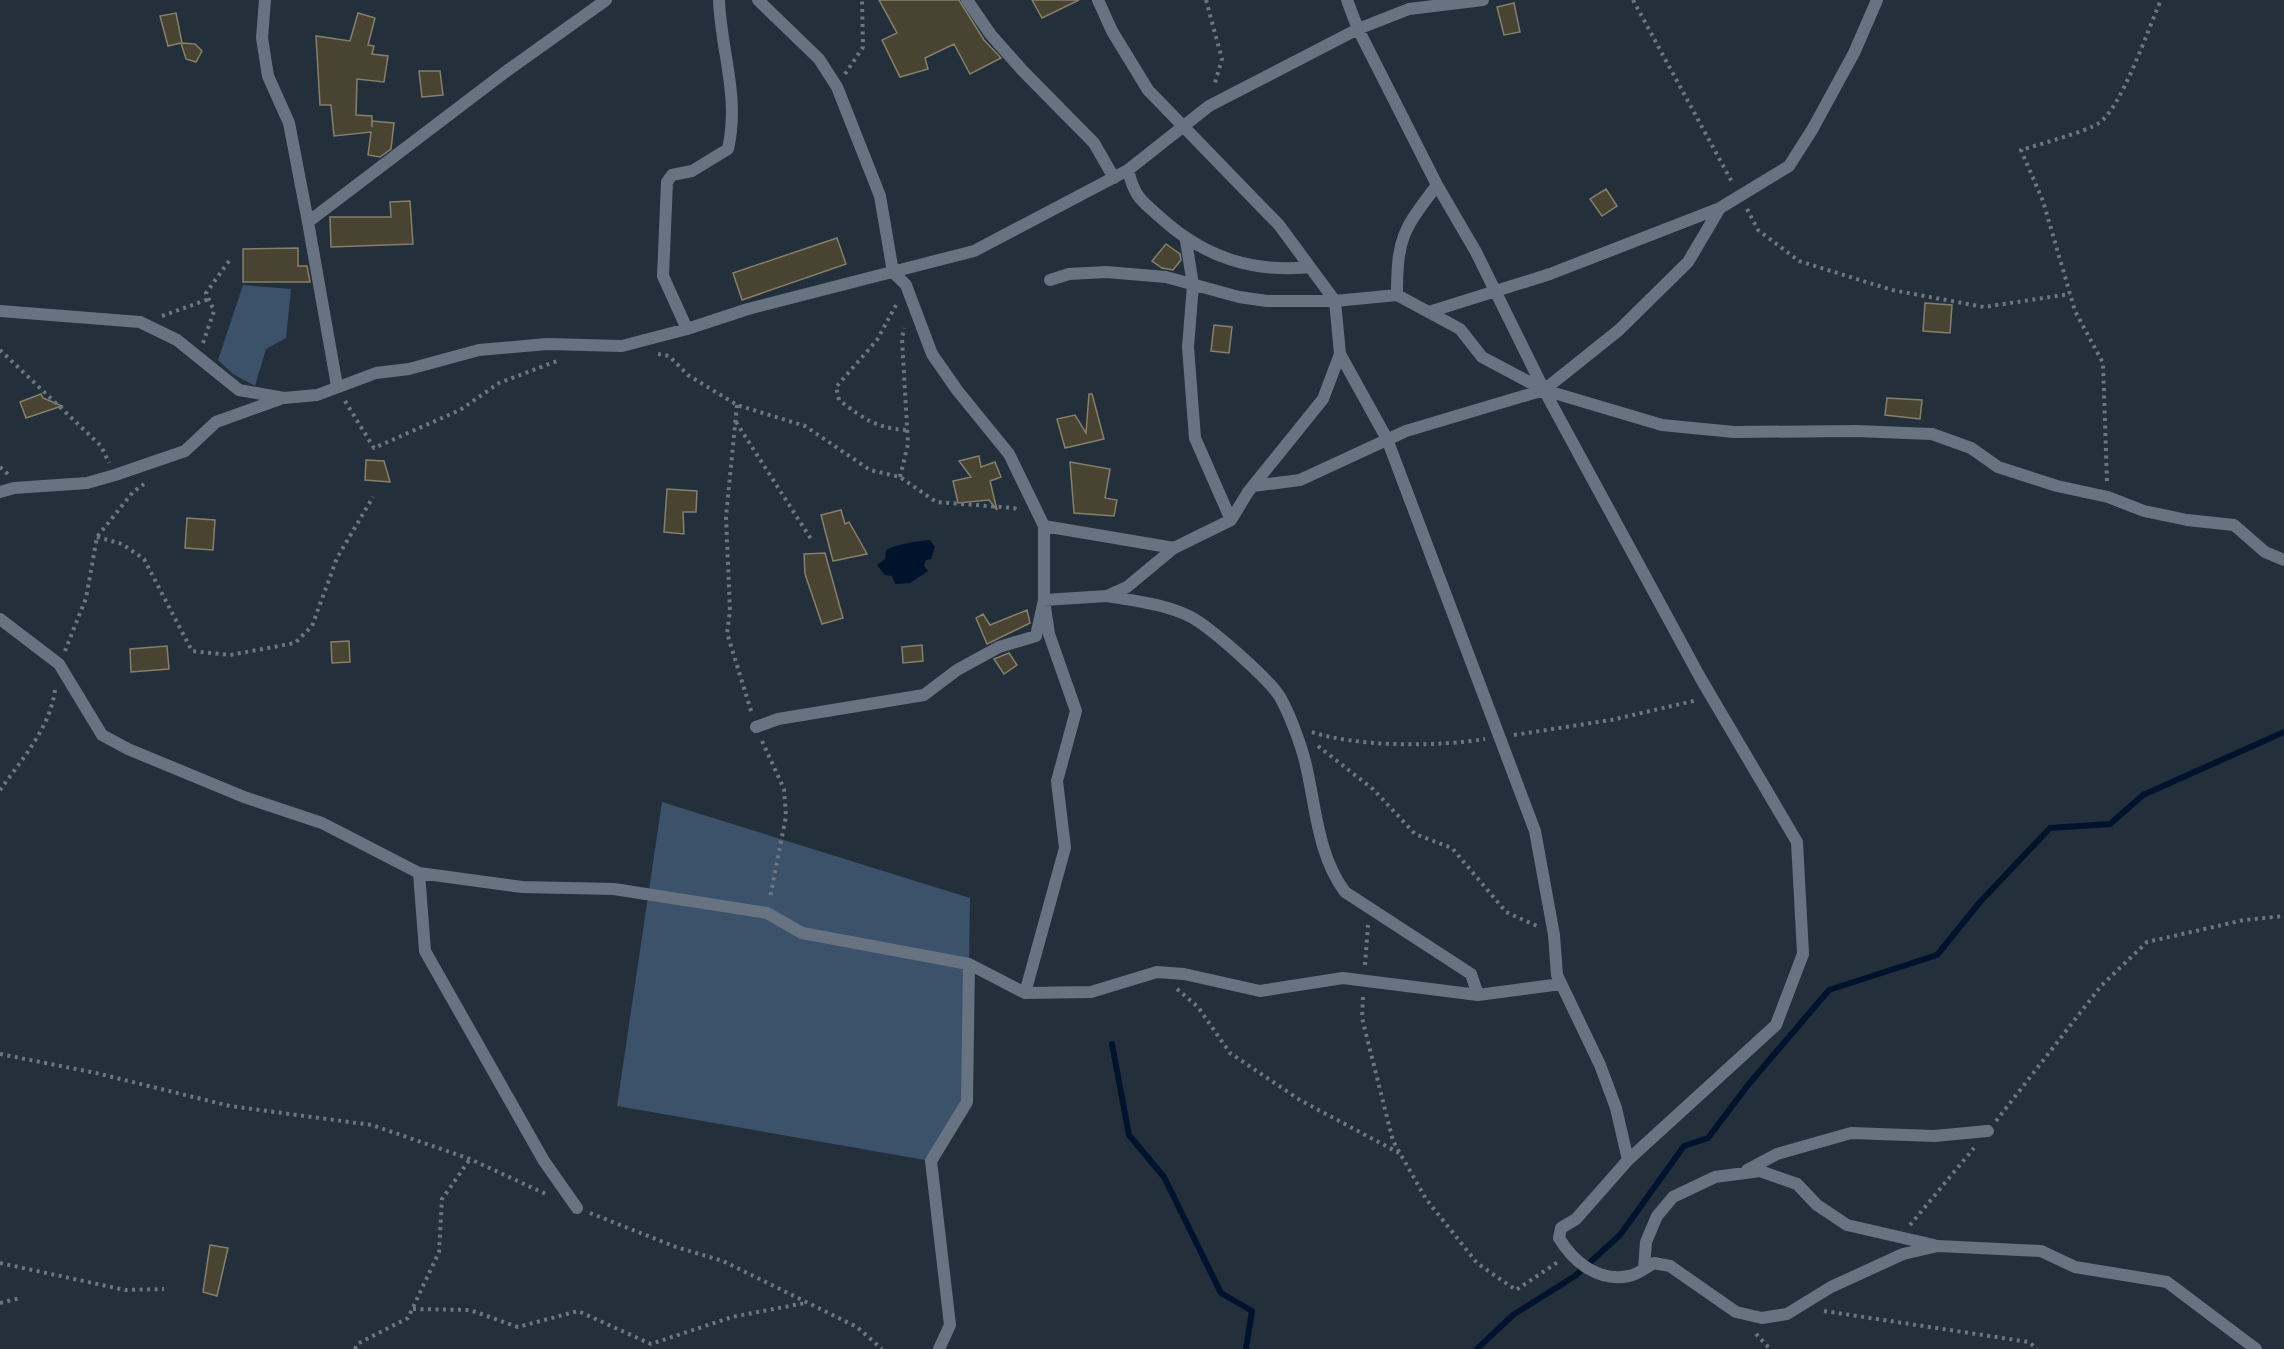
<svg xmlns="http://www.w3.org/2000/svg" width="2284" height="1349" font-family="Helvetica,sans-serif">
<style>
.green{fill:#3b526a}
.water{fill:#00132c}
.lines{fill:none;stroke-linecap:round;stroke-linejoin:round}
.stream{stroke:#00132c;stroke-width:6}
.building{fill:#494432;stroke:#857f6c;stroke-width:1.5}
.path{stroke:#6c7681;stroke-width:4;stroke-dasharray:3 4.5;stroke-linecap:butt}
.street{stroke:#677381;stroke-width:12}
</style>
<rect width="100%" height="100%" fill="#232f3b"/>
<path class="green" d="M243,285L291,289L286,338L266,349L255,386L233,374L218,360Z
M662,802L970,898L967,1102L931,1161L617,1106Z"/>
<path class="water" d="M930,540L935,547L931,559L926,560L924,566L928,571L910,583L895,584L892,576L885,575L877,565L885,559L886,550C897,544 917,541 930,540Z"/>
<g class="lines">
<path class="stream" d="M1112,1044L1129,1135L1164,1177L1221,1293L1252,1311L1246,1349
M1477,1349L1513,1315L1575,1276L1620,1235L1684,1146L1708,1138L1748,1085L1829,990L1937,955L1980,902L2050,828L2110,824L2143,795L2284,732"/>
</g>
<path class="building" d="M879,0H959L984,40L1001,58L970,74L954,44L925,58L928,69L900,77L882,40L897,33Z
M1032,0H1079L1042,18Z
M1514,3L1520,32L1504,35L1497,7Z
M176,13L182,43L195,44L202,51L196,62L186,59L181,43L168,46L160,16Z
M358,13L375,18L368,45L374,46L372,54L388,56L384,82L357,79L356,115L372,116V127V121L394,123L391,149L380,157L368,155L371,132L334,136L331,105H320L316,36L350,41Z
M419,71H440L443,95L422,97Z
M1606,189L1617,206L1602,216L1590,199Z
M410,201L413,244L331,247L330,217H391L390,202Z
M837,238L846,264L742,300L733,273Z
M1166,244L1180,254L1181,260L1173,270L1162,268L1152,261Z
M298,248V266H307L310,282H243V249Z
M1925,303L1952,305L1950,333L1923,331Z
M1214,325L1232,327L1229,353L1211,351Z
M41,394L43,398L62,406L26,418L20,402Z
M1089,394H1092L1104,439L1065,448L1057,419L1075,415L1086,433Z
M1887,398L1922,400L1920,419L1885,415Z
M979,456L981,467L995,462L1001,477L990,481L997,510L989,500L958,503L953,481L971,477L959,461Z
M366,460L384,461L390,482L365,480Z
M1070,462L1110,469L1105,498L1117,500L1114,516L1074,513Z
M667,489L697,491L696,512H683L684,534L664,532Z
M841,510L845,524L849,522L867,554L833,561L821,515Z
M187,518L215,520L213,550L185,548Z
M825,553L843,618L822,624L805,574L804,554Z
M1027,610L1030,623L987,644L976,618L983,614L990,625Z
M349,641L350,662L332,663L331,642Z
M922,645L923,661L903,663L902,647Z
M167,646L169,669L131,672L130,649Z
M1009,653L1017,665L1004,674L994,659Z
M210,1245L228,1248L217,1296L203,1292Z"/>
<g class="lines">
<path class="path" d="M1206,0L1222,59L1214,86
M1633,0L1733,184
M845,74L863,47L862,0
M1747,209L1758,230L1799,261L1892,290L1984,307L2070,294
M896,305L877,340L836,387L839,400C863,418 875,428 906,430
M162,316L209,299
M203,343L214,311L206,293L229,261
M0,350L101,446L109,463
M658,354L669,356L688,375L737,405L805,426L870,470L900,477L936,502L1014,508L1019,511
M345,401L374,448L460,410L499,383L557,361
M737,405L726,517L730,611L727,633L752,714
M736,422L811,539
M0,467L9,475
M900,477L908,444L902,339L904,328
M2107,481L2103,363L2075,311L2043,201L2021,150C2037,145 2088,131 2099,123C2122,107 2148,29 2161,0
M97,537L122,544L144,559L192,651L230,655L295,643L312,626L337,558L373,497
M65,651L86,598L97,537L133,492L144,484
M1312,732C1357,747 1438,747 1485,739
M1514,735L1611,720L1698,700
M762,741L784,789L786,816L770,898
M1318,746L1373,789L1415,834L1452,848L1506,912L1537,926
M0,790C22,759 50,728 55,690
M1365,965L1368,925
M1177,989L1198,1007L1230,1053L1300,1100L1399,1153
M1363,997L1362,1018L1393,1141L1426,1199L1477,1263L1516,1290L1558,1262
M0,1054L96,1073L230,1106L372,1125L470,1159L548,1195
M1996,1121L2101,986L2147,942L2244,920L2284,916
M590,1213L676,1247L723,1261L857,1327L882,1349
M1910,1225L1974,1148
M0,1263L125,1290L164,1289
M0,1303L20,1298
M413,1309L470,1310L518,1327L578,1311L651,1344L732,1317L805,1303
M1824,1311L2029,1342L2037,1349
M1756,1334L1770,1349
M355,1349L357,1344L408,1318L439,1252L442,1199L470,1159"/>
<path class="street" d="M265,0L262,38L268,76L289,123L308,222
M758,0L819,59L837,87L880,196L893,272L906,285L932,354L957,390L1009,454L1044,526V600L1049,634L1076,711L1057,781L1065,848L1025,993
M967,0L991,35L1023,71L1094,143L1114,178
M1098,0L1112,31L1148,90L1279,225L1335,301L1340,354L1387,439L1535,831L1554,935L1557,975L1600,1065L1616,1108L1628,1160L1576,1219L1561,1228L1559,1238C1574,1263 1599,1282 1629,1276C1637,1275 1647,1267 1654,1263L1670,1266L1736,1312L1762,1318L1787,1314L1831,1287L1903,1254L1938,1246L2041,1251L2075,1267L2167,1282L2256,1349
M1347,0L1358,29L1437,185L1476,252L1544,390L1701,679L1797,842L1803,954L1776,1025L1628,1160
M1128,170C1135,198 1140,199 1161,218C1204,257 1252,273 1310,267
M1186,241L1193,285L1188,347L1195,438L1231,520
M1050,280L1069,274L1106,272L1166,277L1239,297L1267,301H1335L1397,295L1460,329L1482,357L1544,390L1662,425L1734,432L1856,431L1932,434L1971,448L1998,467L2057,486L2108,497L2144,511L2187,520L2234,525L2265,552L2284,560
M1397,295C1397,237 1403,230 1437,185
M0,311L140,322L177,340L239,390L284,398L317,395L376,373L409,369L479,350L547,344L622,346L687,329L748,309L974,251L1128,170L1209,106L1358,29L1409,9L1483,0
M1429,312L1550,274L1720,208L1789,166L1812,130L1854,53L1877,0
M687,329L663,276L667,182L672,175L692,171L728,149C740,96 721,52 719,0
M337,386L308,222L508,70L606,0
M1253,486L1300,480L1406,431L1544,390L1619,330L1688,262L1720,208
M0,492L14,488L87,483L115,475L185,451L216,422L280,399
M1044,526L1174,548
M1107,596C1136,601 1165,604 1191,617C1210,627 1269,679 1280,697C1290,715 1300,742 1305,761C1316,806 1317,854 1345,892L1471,974L1478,995
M0,619L59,664L102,735L128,749L244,797L322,823L419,873L522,887L614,889L767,913L802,933L969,964L1025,993L1091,992L1157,972L1184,974L1260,991L1343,978L1478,995L1561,984
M756,727L778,719L924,695L957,670L999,647L1036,636L1044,600L1107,596L1127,587L1174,548L1231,520L1248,492L1323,399L1340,354
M419,873L425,951L544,1161L577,1208
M1747,1170L1777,1154L1851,1133L1934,1136L1988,1131
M1644,1269L1646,1242L1657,1216L1673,1197L1715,1177L1760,1171L1797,1184L1817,1205L1847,1225L1934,1245
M939,1349L950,1325L931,1161L967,1102L969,964"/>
</g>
</svg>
